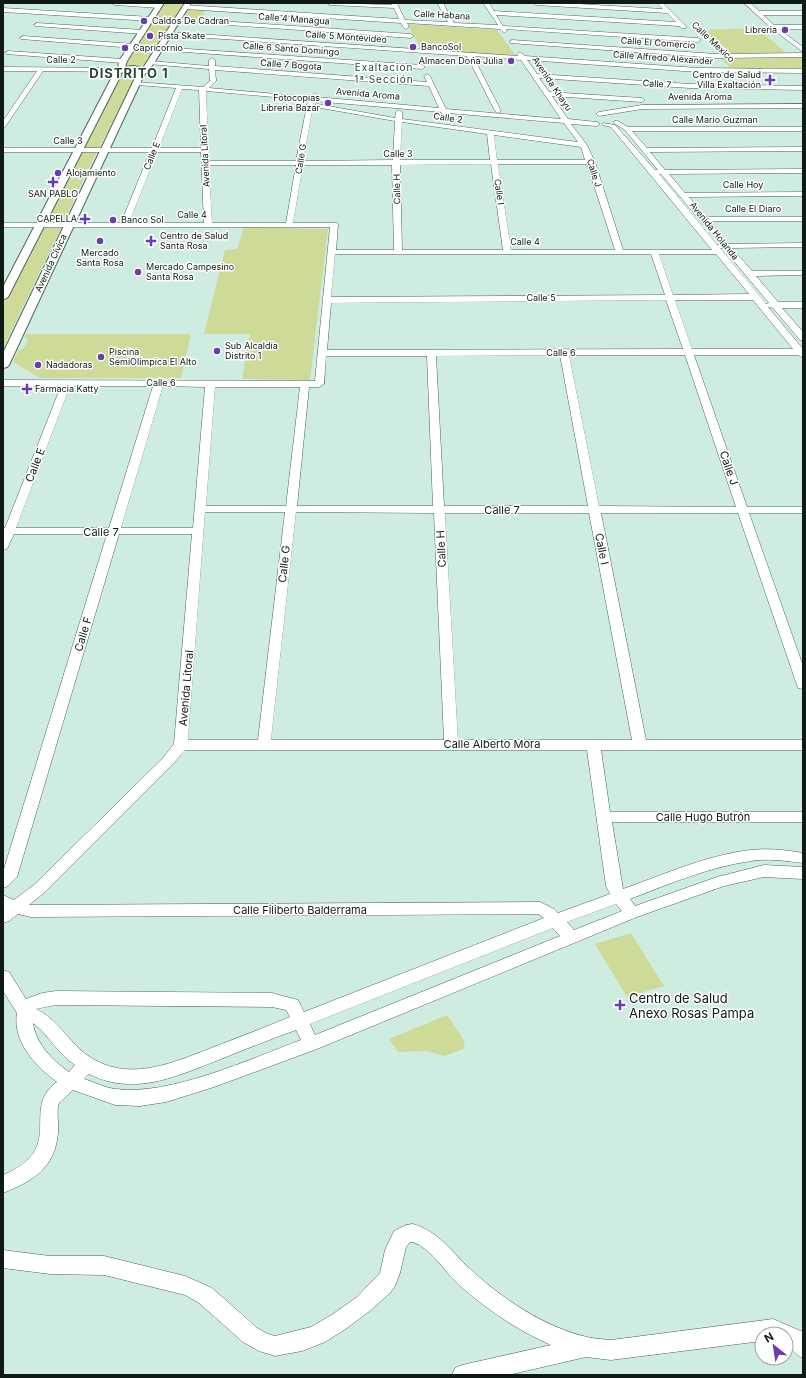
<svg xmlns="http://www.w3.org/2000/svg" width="806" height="1378" font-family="Inter,sans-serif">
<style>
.green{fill:#ceda98}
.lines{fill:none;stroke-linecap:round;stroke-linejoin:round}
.minor-casing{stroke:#4a655a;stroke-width:1}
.major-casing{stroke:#4a655a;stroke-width:2}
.minor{fill:#fff;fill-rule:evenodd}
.major{fill:#fff;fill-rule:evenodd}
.poi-dot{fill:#693cb4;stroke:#fff;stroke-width:1.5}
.labels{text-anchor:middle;stroke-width:3;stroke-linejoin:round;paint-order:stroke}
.far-street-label{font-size:9px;fill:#0f1a15;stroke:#fff}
.far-poi-label{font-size:9px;fill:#0f1a15;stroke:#fff;text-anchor:start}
.far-neighbourhood-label{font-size:10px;letter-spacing:1px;fill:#2a443a;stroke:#fff}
.street-label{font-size:11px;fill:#0f1a15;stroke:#fff}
.far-district-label{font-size:13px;font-weight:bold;letter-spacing:1px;fill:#2a443a;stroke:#fff}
.near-poi-label{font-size:13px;fill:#0f1a15;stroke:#fff;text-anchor:start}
</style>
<rect width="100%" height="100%" fill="#ceede0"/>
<path class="green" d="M165,3H185L145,66H125Z
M189,9L204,10V21L182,19Z
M410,24L497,30L516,56L422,50L408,25Z
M757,28L786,53L730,55L703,30Z
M720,57H803V68L731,69Z
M119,79H134L99,148H83Z
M81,151H97L64,221H46Z
M244,227L328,229L310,380L242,379L250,334H204L225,250L237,249Z
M43,228H61L3,348V306Z
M26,334H191L181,378H40L13,362L18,351L23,349L28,340L24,336Z
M631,933L664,986L627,997L595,944Z
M447,1015L465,1042L463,1049L445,1056L426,1051L398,1052L389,1039Z"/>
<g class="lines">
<defs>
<path id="minor" d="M112,3L159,4L162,6L159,8L115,5Z
M327,3L392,5L391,3H397L405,20L448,22L437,3H443L454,23L498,25L483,3H489L494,11L676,22L667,13L536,5L533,3H562L663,9L657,3H663L686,26V28H682L679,26L496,15L503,26L698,38L701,40L698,42L506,29L507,31L504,33L500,29L407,23L409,27L406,29L404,28L401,23L185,9L182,7L185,5L399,19L394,8L330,5Z
M744,3H750L759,11H803V15H763L774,25H803V29H779L803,47V52L771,28Z
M3,8L151,17L154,19L151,21L3,12Z
M176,18L411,34L414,36L411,38L174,21V19Z
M37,23L143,30L146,32L143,34L35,26L34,25Z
M168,32L518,56L517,54L520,52L525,56L698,68L803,69V73L698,72L527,60L537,74L690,84L803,86V90L690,88L539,78L549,92L642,98L645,100L642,102L552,96L568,119L597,122L600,124L597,126L571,124L587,145L595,162L623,250H712L611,127L603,125V123L615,125L655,170H658L625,130L614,123V121H618L628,127H803V131H632L647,148L803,147V151L650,152L665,170L803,169V173L669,174L685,193L803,192V196L689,197L705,217H803V221H709L728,244L803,243V247L732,248L752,271H803V275L756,276L778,302H803V308H782L803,332V341L800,340L773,308L768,307L803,349V358L798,355H694L747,507H803V513H749L803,666V689L798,688L797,685L738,513H601L646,740H803V750H601L610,812H803V822H612L623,889C665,874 707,855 751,850C768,848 786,850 803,853V863C786,861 768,858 751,861C709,867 669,884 630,899L635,906L717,877L764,865L803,867V879L764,877L724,886L637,917L317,1049L214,1087L166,1102L140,1106L115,1105L73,1090L59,1103C56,1112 59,1123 58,1133C55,1168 33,1181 3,1193V1175C68,1148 19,1109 57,1082C36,1067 12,1041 17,1013L3,991V970L9,972L26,999L42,993L56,991L272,993L298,1000L304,1012L544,918L538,914L31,917L18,914L9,921L3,923V895L14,900L35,884L162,759L174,744L192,534H119L17,877L8,886L3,888V872L107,534H14L7,549L3,550V528H5L61,386H3V380L315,381L330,227H3V223H121L150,152H3V148H152L176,88L137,85L135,84V82L203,87L210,81L209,69L148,64V62L150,61L209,66V60L212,58L215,60V66L427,82L424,76L427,74L430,76L446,109L561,119L521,60L473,56L501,111L498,113L495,111L467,56L166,35L165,34ZM215,70L429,86L439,108L316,97L318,95L315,93L310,97L209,88L216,81ZM182,89L199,90L201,148H159ZM206,91L308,100L296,161H209ZM314,101L441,112L444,117L446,118L449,116L448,113L564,123L578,142L402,119V112L399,110L396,112L395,118L317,104L315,105V107L395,121L393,160L303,161ZM402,122L487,134L490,160H400ZM494,135L581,147L585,160H497ZM157,152H201L204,223H129ZM491,164L503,250H402L400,165ZM498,164H587L615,250H511ZM209,165H296L286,223H212ZM303,165H392L394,250H336L338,225L337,223H293ZM659,174H661L720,244L717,245ZM720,248H723L769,303L766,304ZM335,254H651L665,295L331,297ZM659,254H716L749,294L673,295ZM666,300L683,349L327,350L331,303ZM675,300H753L793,349H692ZM560,355L588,506H444L436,356ZM569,355H685L736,507L599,506ZM326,356H427L433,506H297L309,387H319L324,384ZM70,386H153L109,528H16ZM163,386L205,387L193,528H121ZM215,387H300L286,506H206ZM205,512H285L258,740H188ZM296,512L434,513L444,740H271ZM445,513H589L632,740H458ZM185,750H587L606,886L610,894L558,913L554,909L540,902L29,905L45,892L172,765ZM616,904L622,911L574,930L567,922ZM553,928L560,936L315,1035L310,1024ZM56,1005L272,1007L286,1010L290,1017C266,1027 242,1036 219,1045C179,1060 134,1083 93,1059C70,1046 60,1020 36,1009ZM33,1023C49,1035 58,1054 75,1065L69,1072C52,1060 36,1044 33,1023ZM296,1030L301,1040C250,1059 170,1096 116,1089C105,1088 94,1082 84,1079L89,1074C135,1097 177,1076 221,1059C246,1049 271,1039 296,1030Z
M23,36L134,44L137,46L134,48L21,39L20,38Z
M512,40L716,54L803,53V57L716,58L510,43V41Z
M159,47L422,65L425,67L422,69L157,50V48Z
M8,51L123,59L126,61L123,63L6,54L5,53Z
M3,67L119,68L122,70L119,72L43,71L5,127L3,128V121L37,71H3Z
M803,104V108L642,109L599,116L596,114L599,112L642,105Z
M413,1224C438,1231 451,1251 469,1268C501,1298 544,1327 587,1337C595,1339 603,1339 611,1340L773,1319L803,1332V1358C795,1355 793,1348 786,1345V1334H762V1341L611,1360L586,1357L508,1375H452L455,1368L462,1365L551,1345C518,1331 485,1308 458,1284C444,1271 432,1249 413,1242H410L406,1247L400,1273L395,1286L390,1293L371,1310L347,1328L325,1342L302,1351L275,1356L259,1351L243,1342L199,1303L185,1295L104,1275L50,1274L3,1268V1250L50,1256H104L185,1276L212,1288L257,1328L268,1334L275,1336L311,1327L333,1314L357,1297L380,1273L385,1250L394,1231L406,1225Z"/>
<path id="major" d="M158,3H164L127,61L125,67L134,66L143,68L185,3H191L154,63L144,75L9,365L7,367L3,368V353L135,78L130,76L138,72L130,71L120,73L121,75L8,297L3,300V287L113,75L111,73L118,69L119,61Z"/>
</defs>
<use href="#minor" class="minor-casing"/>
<use href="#major" class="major-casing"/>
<use href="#minor" class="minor"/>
<use href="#major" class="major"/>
</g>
<g class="poi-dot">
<circle cx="144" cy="21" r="4"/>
<circle cx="785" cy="30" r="4"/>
<circle cx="150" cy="36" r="4"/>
<circle cx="413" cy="47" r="4"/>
<circle cx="125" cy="48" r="4"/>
<circle cx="511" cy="61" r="4"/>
<path d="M768 74h4v4h4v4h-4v4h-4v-4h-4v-4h4z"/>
<circle cx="328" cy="103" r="4"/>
<circle cx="58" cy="173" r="4"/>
<path d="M51 176h4v4h4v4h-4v4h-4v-4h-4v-4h4z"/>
<path d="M83 213h4v4h4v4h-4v4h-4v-4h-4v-4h4z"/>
<circle cx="113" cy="220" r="4"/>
<circle cx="100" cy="241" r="4"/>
<path d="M149 235h4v4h4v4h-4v4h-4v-4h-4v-4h4z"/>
<circle cx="138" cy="272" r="4"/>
<circle cx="217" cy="351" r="4"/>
<circle cx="101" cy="357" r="4"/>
<circle cx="38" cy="365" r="4"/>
<path d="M25 383h4v4h4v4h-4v4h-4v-4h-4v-4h4z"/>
<path d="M618 999h4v4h4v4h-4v4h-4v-4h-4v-4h4z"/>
</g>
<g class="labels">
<g class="far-street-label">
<text transform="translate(442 15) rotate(3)" y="3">Calle Habana</text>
<text transform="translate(294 19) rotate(4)" y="3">Calle 4 Managua</text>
<text transform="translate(346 37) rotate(4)" y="3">Calle 5 Montevideo</text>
<text transform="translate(713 42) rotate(43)" y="3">Calle Mexico</text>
<text transform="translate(658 43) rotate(4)" y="3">Calle El Comercio</text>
<text transform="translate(291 49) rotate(4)" y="3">Calle 6 Santo Domingo</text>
<text transform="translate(663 58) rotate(4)" y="3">Calle Alfredo Alexander</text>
<text x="61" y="63">Calle 2</text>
<text transform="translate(291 65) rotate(4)" y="3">Calle 7 Bogota</text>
<text transform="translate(552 84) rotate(56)" y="3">Avenida Khayu</text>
<text transform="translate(657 84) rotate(4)" y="3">Calle 7</text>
<text transform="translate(368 94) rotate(5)" y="3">Avenida Aroma</text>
<text x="700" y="100">Avenida Aroma</text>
<text transform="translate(448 118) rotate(8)" y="3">Calle 2</text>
<text x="715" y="123">Calle Mario Guzman</text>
<text x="68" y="144">Calle 3</text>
<text x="398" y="157">Calle 3</text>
<text transform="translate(152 156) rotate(-68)" y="3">Calle E</text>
<text transform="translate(205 156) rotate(-93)" y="3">Avenida Litoral</text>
<text transform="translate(301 159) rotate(-81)" y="3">Calle G</text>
<text transform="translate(594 173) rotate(72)" y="3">Calle J</text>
<text x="743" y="188">Calle Hoy</text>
<text transform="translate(397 189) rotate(-91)" y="3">Calle H</text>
<text transform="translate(499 192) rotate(82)" y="3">Calle I</text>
<text x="753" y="212">Calle El Diaro</text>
<text x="192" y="218">Calle 4</text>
<text transform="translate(714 231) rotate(51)" y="3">Avenida Holanda</text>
<text x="525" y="245">Calle 4</text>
<text transform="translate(51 263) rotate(-65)" y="3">Avenida Cívica</text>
<text x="541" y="301">Calle 5</text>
<text x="561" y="356">Calle 6</text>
<text x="161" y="386">Calle 6</text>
</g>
<g class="far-poi-label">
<text x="152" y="24">Caldos De Cadran</text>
<text x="777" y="33" text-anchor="end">Libreria</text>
<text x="158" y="39">Pista Skate</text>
<text x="421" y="50">BancoSol</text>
<text x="133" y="51">Capricornio</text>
<text x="503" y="64" text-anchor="end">Almacen Doña Julia</text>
<text x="761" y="78" text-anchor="end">Centro de Salud<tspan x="761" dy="10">Villa Exaltación</tspan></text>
<text x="320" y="101" text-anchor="end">Fotocopias<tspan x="320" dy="10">Libreria Bazar</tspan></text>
<text x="66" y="176">Alojamiento</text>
<text x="53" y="197" text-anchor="middle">SAN PABLO</text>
<text x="77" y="222" text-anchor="end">CAPELLA</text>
<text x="121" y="223">Banco Sol</text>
<text x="160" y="239">Centro de Salud<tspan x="160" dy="10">Santa Rosa</tspan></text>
<text x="100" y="256" text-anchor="middle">Mercado<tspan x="100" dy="10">Santa Rosa</tspan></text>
<text x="146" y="270">Mercado Campesino<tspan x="146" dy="10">Santa Rosa</tspan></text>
<text x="225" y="349">Sub Alcaldía<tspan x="225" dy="10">Distrito 1</tspan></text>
<text x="109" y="355">Piscina<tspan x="109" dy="10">SemiOlímpica El Alto</tspan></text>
<text x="46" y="368">Nadadoras</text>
<text x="35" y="392">Farmacia Katty</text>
</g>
<g class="far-neighbourhood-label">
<text x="384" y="71">Exaltación<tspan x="384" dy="12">1ª Sección</tspan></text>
</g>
<g class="street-label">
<text transform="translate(35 465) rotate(-69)" y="4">Calle E</text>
<text transform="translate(729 468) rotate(71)" y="4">Calle J</text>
<text x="502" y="514">Calle 7</text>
<text x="101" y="536">Calle 7</text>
<text transform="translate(441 549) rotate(-93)" y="4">Calle H</text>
<text transform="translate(602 549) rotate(79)" y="4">Calle I</text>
<text transform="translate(284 564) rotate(-84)" y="4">Calle G</text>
<text transform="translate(83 634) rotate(-73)" y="4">Calle F</text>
<text transform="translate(186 688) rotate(-85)" y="4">Avenida Litoral</text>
<text x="492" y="748">Calle Alberto Mora</text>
<text x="703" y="821">Calle Hugo Butrón</text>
<text x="300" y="914">Calle Filiberto Balderrama</text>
</g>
<g class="far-district-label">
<text x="129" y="78">DISTRITO 1</text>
</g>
<g class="near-poi-label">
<text x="629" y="1003">Centro de Salud<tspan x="629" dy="15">Anexo Rosas Pampa</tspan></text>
</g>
</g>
<rect width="806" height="1378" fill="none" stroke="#0f1a15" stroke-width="8"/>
<g transform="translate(774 1346) rotate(330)"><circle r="19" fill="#ffffff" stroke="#9fa3a1"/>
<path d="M0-3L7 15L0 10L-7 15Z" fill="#693cb4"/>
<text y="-6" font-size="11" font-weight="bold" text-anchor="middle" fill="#0f1a15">N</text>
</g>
</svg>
